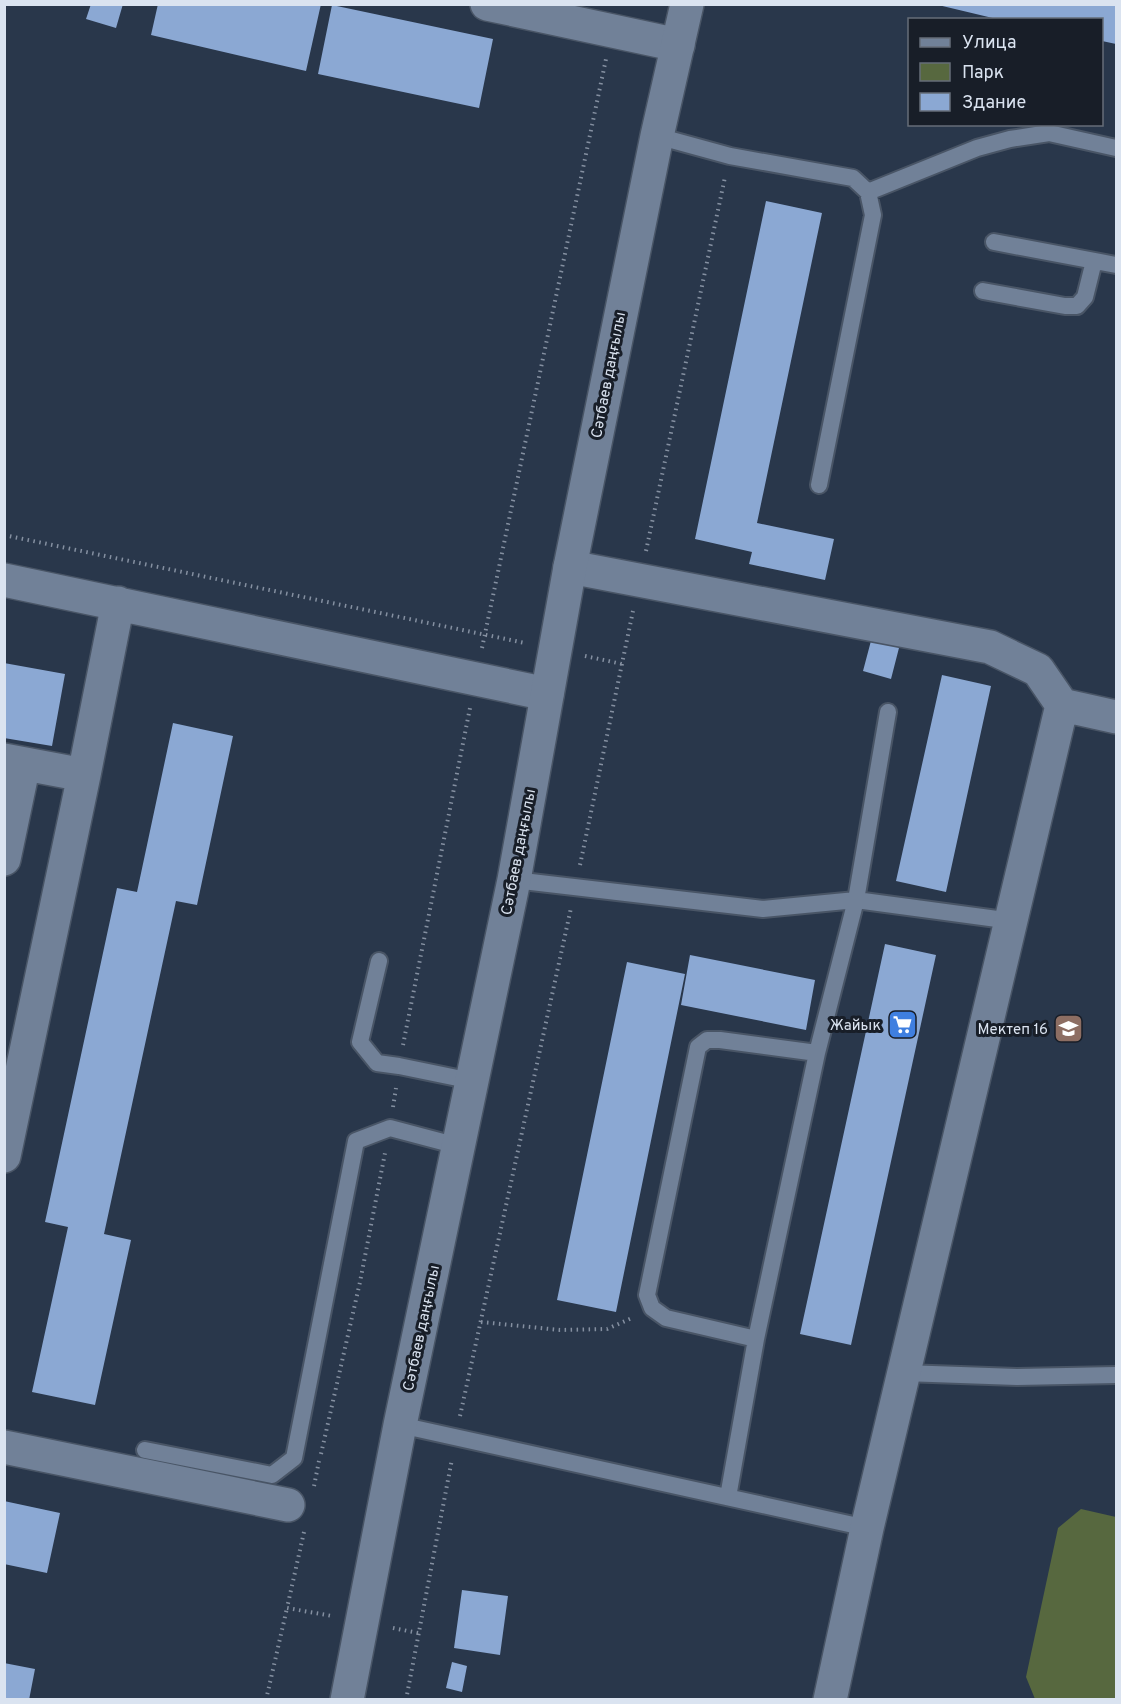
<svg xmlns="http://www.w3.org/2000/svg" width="1121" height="1704" font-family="Overpass,sans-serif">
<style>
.green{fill:#57683f}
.building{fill:#8ba8d3}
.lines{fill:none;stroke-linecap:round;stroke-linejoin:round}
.service-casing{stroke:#495566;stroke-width:20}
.minor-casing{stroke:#495566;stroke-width:36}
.tertiary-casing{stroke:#495566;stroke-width:36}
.path{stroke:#8590a1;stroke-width:4;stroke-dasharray:1.5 4.5;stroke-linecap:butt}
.service{stroke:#718198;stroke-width:16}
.minor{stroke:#718198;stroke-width:33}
.tertiary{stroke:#718198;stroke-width:33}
.labels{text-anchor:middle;stroke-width:6;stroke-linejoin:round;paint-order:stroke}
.street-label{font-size:15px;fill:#dae3f0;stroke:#181e28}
.poi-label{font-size:15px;fill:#dae3f0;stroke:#181e28;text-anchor:end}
</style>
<rect width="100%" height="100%" fill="#29374b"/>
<path class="green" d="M1081,1509L1116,1517V1699H1035L1026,1677L1058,1528Z"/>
<path class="building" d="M91,4H123L116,28L86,19Z
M158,4H321L306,71L151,35Z
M934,4H1116V44L1102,41V20H1001Z
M332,5L493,39L479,108L318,74Z
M766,201L822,213L757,523L834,539L825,580L749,564L752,552L695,539Z
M872,637L900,644L891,679L863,671Z
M4,663L65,674L52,746L4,738Z
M942,675L991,686L946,892L896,881Z
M173,723L233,736L197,905L176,901L104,1234L131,1240L95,1405L32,1392L68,1227L45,1222L117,888L137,892Z
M885,944L936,955L851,1345L800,1334Z
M690,955L815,980L806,1030L681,1005Z
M627,962L685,974L616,1312L557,1300Z
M4,1501L60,1513L47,1573L4,1564Z
M462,1590L508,1596L500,1655L454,1648Z
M452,1662L467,1666L462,1692L446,1688Z
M4,1663L35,1669L29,1700H4Z"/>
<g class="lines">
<defs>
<path id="service" d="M657,136L730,156L853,178L868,192L873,215L819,485
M868,192L977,148L1010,139L1049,133L1116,148
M994,242L1116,265
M983,291L1065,306H1077L1085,297L1094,261
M514,880L763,909L856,900L1012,921
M379,961L360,1042L377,1063L399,1066L472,1081
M756,1339L666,1318L652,1308L647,1295L698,1047L707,1040H720L817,1053
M904,1373L1017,1377L1116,1375
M400,1425L867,1528
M145,1450L272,1475L294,1458L356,1141L390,1128L458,1146
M728,1497L756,1339L817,1053L856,900L888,712"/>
<path id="minor" d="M487,4L678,45
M570,567L990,647L1038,670L1062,705
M4,580L547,694
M4,760L84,775L118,603
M4,859L24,764
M4,1156L84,775
M4,1447L288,1505
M830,1700L867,1528L1062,705L1116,717"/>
<path id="tertiary" d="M347,1700L400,1425L514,880L570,567L657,136L687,4"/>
</defs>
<use href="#service" class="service-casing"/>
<use href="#minor" class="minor-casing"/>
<use href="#tertiary" class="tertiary-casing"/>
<path class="path" d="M4,535L525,643
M646,551L725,177
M482,648L606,59
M585,656L622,664
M580,865L633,611
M403,1045L470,708
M393,1107L396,1088
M481,1322L560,1330L607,1329L632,1318
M460,1416L571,908
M321,1454L360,1282L385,1153
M314,1486L319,1461
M304,1532L287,1608L332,1616
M393,1628L418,1633
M266,1700L287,1608
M406,1700L452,1459"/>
<use href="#service" class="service"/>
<use href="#minor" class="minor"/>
<use href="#tertiary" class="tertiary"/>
</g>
<defs>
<symbol id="supermarket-square" viewBox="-11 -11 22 22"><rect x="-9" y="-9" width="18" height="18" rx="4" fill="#3f7fe0" stroke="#181e28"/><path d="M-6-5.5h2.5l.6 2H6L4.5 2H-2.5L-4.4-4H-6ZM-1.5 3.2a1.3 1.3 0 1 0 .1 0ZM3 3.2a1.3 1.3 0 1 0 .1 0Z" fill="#fff"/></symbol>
<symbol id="school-square" viewBox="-11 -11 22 22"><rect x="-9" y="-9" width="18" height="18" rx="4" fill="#8d6e63" stroke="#181e28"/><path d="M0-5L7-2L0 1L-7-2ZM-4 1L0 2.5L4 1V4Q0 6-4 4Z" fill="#fff"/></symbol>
</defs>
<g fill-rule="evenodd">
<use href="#supermarket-square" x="886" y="1008" width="33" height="33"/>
<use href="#school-square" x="1052" y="1012" width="33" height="33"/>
</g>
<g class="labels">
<g class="street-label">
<text transform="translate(608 375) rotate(-79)" y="5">Сәтбаев даңғылы</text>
<text transform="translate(518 852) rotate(-79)" y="5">Сәтбаев даңғылы</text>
<text transform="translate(421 1328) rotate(-78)" y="5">Сәтбаев даңғылы</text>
</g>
<g class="poi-label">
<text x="881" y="1030">Жайык</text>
<text x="1048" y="1034">Мектеп 16</text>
</g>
</g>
<rect width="1121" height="1704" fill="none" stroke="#dae3f0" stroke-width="12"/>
<rect x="908" y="18" width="195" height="108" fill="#181e28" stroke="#666d78" stroke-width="1.5"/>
<rect x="920" y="38" width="30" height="9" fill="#718198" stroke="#666d78" stroke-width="1.5"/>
<text x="962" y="48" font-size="18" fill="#dae3f0">Улица</text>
<rect x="920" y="63" width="30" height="18" fill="#57683f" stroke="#666d78" stroke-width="1.5"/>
<text x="962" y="78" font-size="18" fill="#dae3f0">Парк</text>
<rect x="920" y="93" width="30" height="18" fill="#8ba8d3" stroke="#666d78" stroke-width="1.5"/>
<text x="962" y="108" font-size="18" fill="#dae3f0">Здание</text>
</svg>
